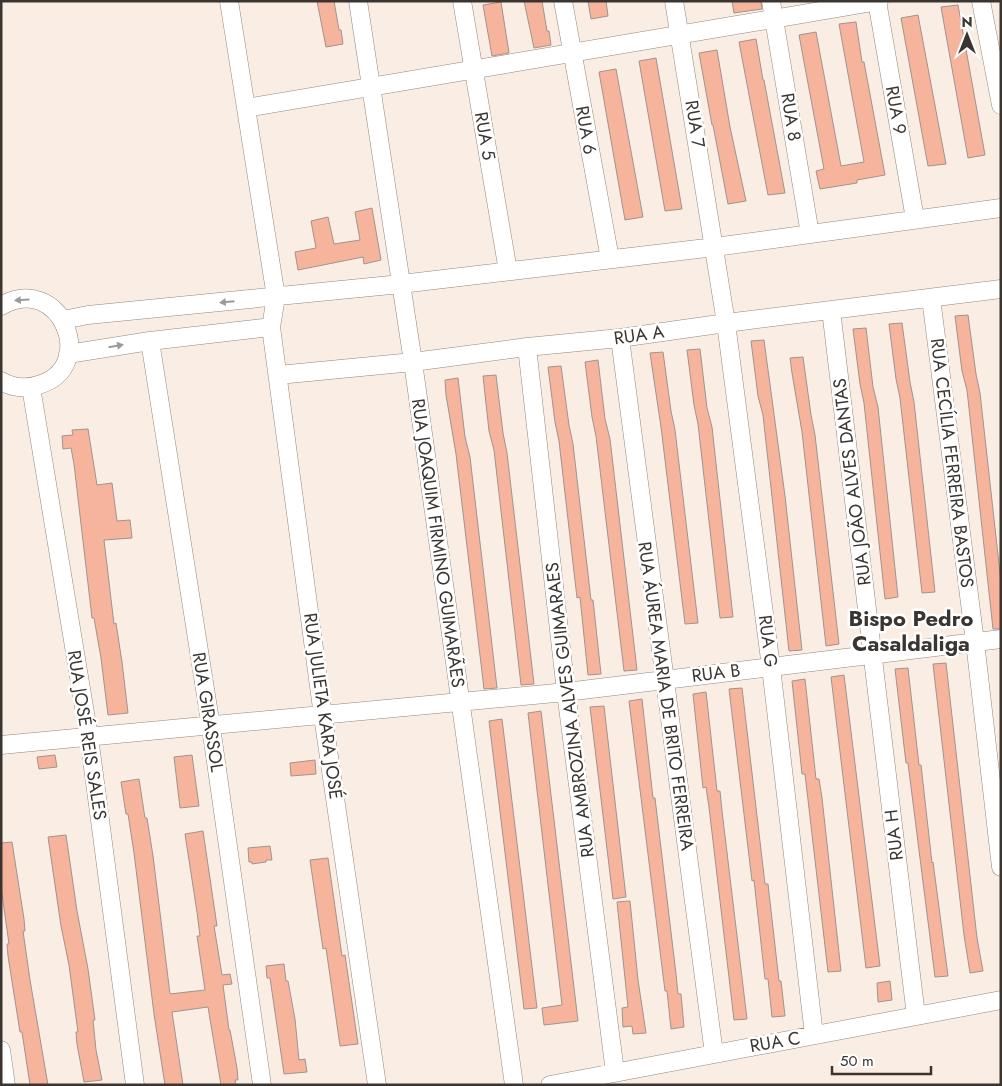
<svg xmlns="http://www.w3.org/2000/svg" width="1002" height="1086" font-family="Jost,sans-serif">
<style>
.building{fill:#f7b49d;stroke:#a1938e}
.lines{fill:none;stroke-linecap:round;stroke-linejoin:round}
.minor-casing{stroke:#92877f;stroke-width:19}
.minor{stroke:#fff;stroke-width:18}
.oneway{fill:#9c9a98}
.labels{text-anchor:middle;stroke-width:5;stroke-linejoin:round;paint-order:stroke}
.street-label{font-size:18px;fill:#3a3531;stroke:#fff}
.district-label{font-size:22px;font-weight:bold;fill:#3a3531;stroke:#fff}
</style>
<rect width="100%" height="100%" fill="#faeee4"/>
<path class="building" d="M317,1H334L339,30H341L343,44L326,47Z
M524,1H542L547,31H549L551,45L534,48Z
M588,1H606L608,16L591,19Z
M732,1H761L762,9L734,13Z
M501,2L509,53L492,56L483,5Z
M958,5L985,155L968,158L941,7Z
M918,15L946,164L928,166L901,18Z
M856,22L862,62H864L885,175L857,180V183L820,189L816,171L824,169L799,35L816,32L841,166L864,162L839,24Z
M756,39L763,80H764L785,193L768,195L739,42Z
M717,50L730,127L746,201L728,204L713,125H712L699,53Z
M656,58L682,209L665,211L639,61Z
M616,69L643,217L625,220L599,72Z
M372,208L381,260L364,264L363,257L298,270L295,252L316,248L311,221L328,217L334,244L360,240L355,212Z
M968,315L976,374L980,393L1001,582V629H993L967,390L962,371L955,316Z
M902,323L910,382L914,402L935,592L922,593L900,398L896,379L889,324Z
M866,328L873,387L878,407L898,597L885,599L864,403L860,384L853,329Z
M764,340L785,496L802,650L789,651L763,415L758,396L751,341Z
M700,349L707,408L712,427L733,617L720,618L698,424L694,405L687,350Z
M663,352L671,411L675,430L698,623L685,624L661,427L650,353Z
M803,357L811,415L815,435L839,644L826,646L802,432L792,373L790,358Z
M598,360L605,419L610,439L637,670L624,671L596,436L592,417L585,362Z
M561,366L569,425L573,444L591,600H593L601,674L588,675L580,597L577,598L559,441L555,422L548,367Z
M496,375L503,433L507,453L534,684L521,685L494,450L489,431L483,376Z
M458,378L465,437L470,457L497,688L484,689L456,454L446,395L445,380Z
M88,429L97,485L112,483L117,521L130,520L132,538L104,540L114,624L116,623L122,662L128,713L108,715L101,658L94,618H92L74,464L71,448L63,449L62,436L73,435L72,430Z
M946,663L977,938L983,971L970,973L964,935L933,664Z
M908,668L919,765H921L932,863L933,862L948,976L935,977L908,763H906L895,669Z
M844,675L880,966L866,968L831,677Z
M805,679L816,779H819L822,798L841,971L828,972L805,774H802L800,755L792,681Z
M742,688L765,884H768L779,981H781L785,1016L772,1017L768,979H765L754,880L752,881L729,689Z
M706,692L717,791H720L722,811L747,1019L734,1020L709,807L706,787L703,788L693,694Z
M642,699L653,798H655L676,974L678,994H681L684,1027L671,1029L667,991H665L629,701Z
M604,706L626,897L613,899L590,707Z
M541,711L578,1021L544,1025L542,1008L562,1005L528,713Z
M502,719L537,1008L524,1009L489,721Z
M55,755L57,767L39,769L37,757Z
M192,755L199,806L180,808L174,757Z
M315,760L316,774L291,776L290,763Z
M139,779L145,818H147L153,856L170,994L205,990L197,936H200L197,912L185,834L203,831L217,926H214L222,975L230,974L232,984L223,985L229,1030H230L237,1068L238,1080H235L236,1085H221L208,1007L172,1012L183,1085H165L154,1014L134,853L128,814H126L121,782Z
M66,835L77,911L88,969L95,1020H93L96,1050L102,1080L84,1082L77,1044L76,1032H78L69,965L61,926L48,837Z
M12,842L24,919L25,931H23L30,980L48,1085H30L22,1032H20L8,956L7,944H9L1,887V843Z
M270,846L272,860H266V862L252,864V862H249L248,848Z
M328,858L342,956L345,955L358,1044L340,1046L326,948L323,949L310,860Z
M630,901L638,980L646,1033L633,1034L632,1026L623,1027L622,1008L628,1007L617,902Z
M284,964L286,981H288L295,1019L299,1060L305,1059L307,1072L284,1074L270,978H267L266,966Z
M890,981L892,1000L878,1002L877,983Z"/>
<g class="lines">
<defs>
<path id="minor" d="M229,1L276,297L271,327L323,716L377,1085
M358,1L413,362L514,1085
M462,1L508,271
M563,1L610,259
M674,1L726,323L771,667L814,1035
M771,1L810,234
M877,1L915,219
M981,1L1001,105
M246,108L879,1
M931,298L975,642L1001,867
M1,306C60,271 100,368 38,385C25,389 13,388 1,381
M831,310L916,1016
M63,320L88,315L401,284L715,247L1001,208
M620,338L714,1054
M150,341L211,727L262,1085
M527,347L566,692L615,1072
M68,354L150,341L271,327
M278,375L413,362L527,347L620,338L726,323L1001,289
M31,387L89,737L135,1085
M1,745L566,692L1001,639
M1,1050L6,1085
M550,1085L1001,1000"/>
</defs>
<use href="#minor" class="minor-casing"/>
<use href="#minor" class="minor"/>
</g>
<defs><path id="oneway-solid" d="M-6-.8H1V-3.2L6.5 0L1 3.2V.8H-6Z" transform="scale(1.25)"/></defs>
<g class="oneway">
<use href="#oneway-solid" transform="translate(22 300) rotate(176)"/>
<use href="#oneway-solid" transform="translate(227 302) rotate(175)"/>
<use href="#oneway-solid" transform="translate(116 346) rotate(-10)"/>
</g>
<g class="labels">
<g class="street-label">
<text transform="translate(896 110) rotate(80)" y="6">RUA 9</text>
<text transform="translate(791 117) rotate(81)" y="6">RUA 8</text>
<text transform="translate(695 124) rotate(81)" y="6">RUA 7</text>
<text transform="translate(586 130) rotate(80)" y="6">RUA 6</text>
<text transform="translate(485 136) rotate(80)" y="6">RUA 5</text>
<text transform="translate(639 335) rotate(-8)" y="6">RUA A</text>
<text transform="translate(952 463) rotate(83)" y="6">RUA CECÍLIA FERREIRA BASTOS</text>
<text transform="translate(852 482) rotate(-97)" y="6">RUA JOÃO ALVES DANTAS</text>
<text transform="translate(438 543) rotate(82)" y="6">RUA JOAQUIM FIRMINO GUIMARÃES</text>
<text transform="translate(768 641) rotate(83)" y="6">RUA G</text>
<text transform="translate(716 673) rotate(-7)" y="6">RUA B</text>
<text transform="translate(666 696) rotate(82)" y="6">RUA ÁUREA MARIA DE BRITO FERREIRA</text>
<text transform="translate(323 706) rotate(82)" y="6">RUA JULIETA KARA JOSÉ</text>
<text transform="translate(570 710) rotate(-97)" y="6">RUA AMBROZINA ALVES GUIMARAES</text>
<text transform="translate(208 712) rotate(81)" y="6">RUA GIRASSOL</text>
<text transform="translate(87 735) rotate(81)" y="6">RUA JOSÉ REIS SALES</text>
<text transform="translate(894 835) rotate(-97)" y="6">RUA H</text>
<text transform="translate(775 1042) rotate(-10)" y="6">RUA C</text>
</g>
<g class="district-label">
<text x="911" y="626">Bispo Pedro<tspan x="911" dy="25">Casaldaliga</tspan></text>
</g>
</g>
<rect width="1002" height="1086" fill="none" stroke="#3a3531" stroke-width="5"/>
<g transform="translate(967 35)" stroke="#ffffff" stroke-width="4" paint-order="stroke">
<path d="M0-4L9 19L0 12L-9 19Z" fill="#3a3531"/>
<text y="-8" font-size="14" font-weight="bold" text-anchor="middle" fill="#3a3531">N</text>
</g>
<path d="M832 1066v8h99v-8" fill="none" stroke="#3a3531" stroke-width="2.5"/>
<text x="840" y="1066" font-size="15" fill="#3a3531" stroke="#ffffff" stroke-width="4" paint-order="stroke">50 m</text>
</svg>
